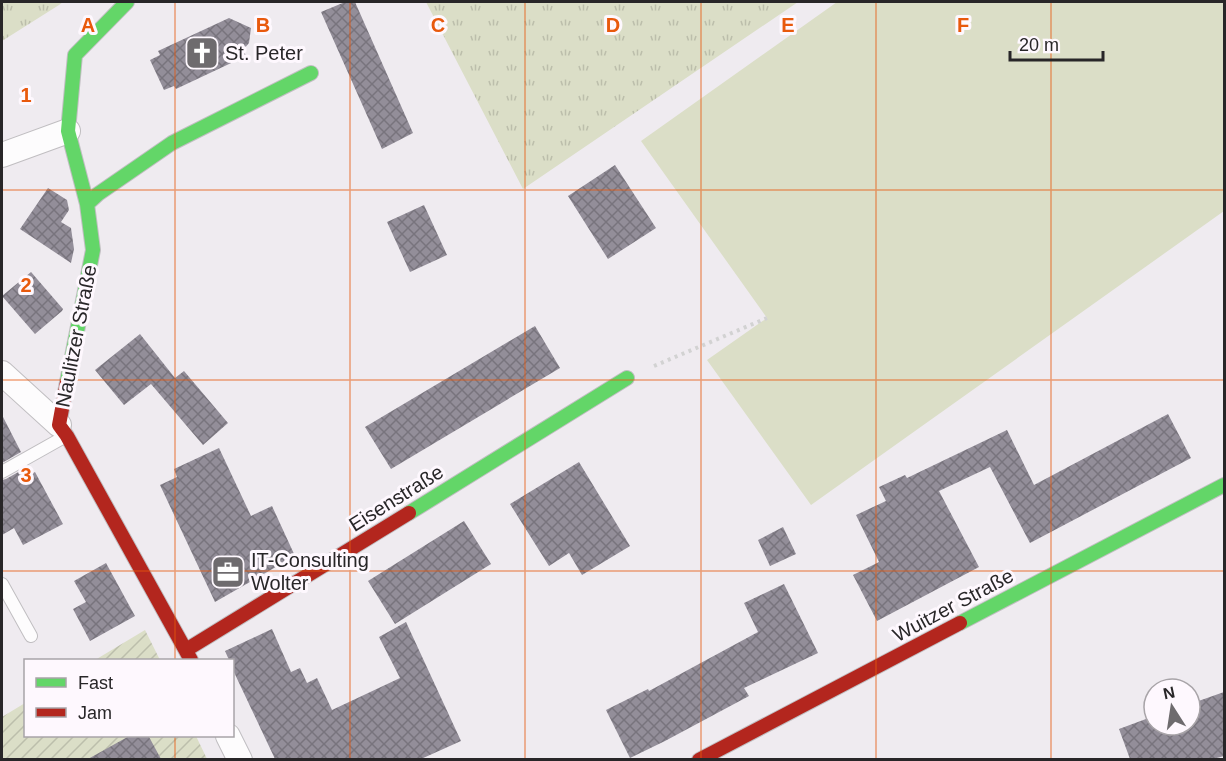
<svg xmlns="http://www.w3.org/2000/svg" width="1226" height="761" font-family="Helvetica,sans-serif">
<style>
.grass{fill:url(#grass-tufts)}
.garden{fill:url(#garden-furrows)}
.pitch{fill:#dbdec7}
.building{fill:url(#building-cross-hatch)}
.lines{fill:none;stroke-linecap:round;stroke-linejoin:round}
.lane-casing{stroke:#c0bec1;stroke-width:14}
.street-casing{stroke:#c0bec1;stroke-width:26}
.fast-casing{stroke:#c0bec1;stroke-width:16}
.jam-casing{stroke:#c0bec1;stroke-width:16}
.path{stroke:#d2d2d2;stroke-width:4;stroke-dasharray:3 4.5;stroke-linecap:butt}
.lane{stroke:#fdfcfd;stroke-width:12}
.street{stroke:#fdfcfd;stroke-width:24}
.fast{stroke:#63d668;stroke-width:14}
.jam{stroke:#b3261e;stroke-width:14}
.grid{fill:none;stroke:#e8590c;stroke-width:1.5;stroke-opacity:0.55}
.labels{text-anchor:middle;stroke-width:6;stroke-linejoin:round;paint-order:stroke}
.poi-label{font-size:20px;fill:#282628;stroke:#fef8fe;text-anchor:start}
.street-label{font-size:20px;fill:#282628;stroke:#fef8fe}
.grid-label{font-size:20px;text-anchor:middle;font-weight:bold;fill:#e8590c;stroke:#fef8fe;stroke-width:6;stroke-linejoin:round;paint-order:stroke}
</style>
<defs>
<pattern id="grass-tufts" width="24" height="20" patternUnits="userSpaceOnUse" patternTransform="scale(1.5)"><rect width="24" height="20" fill="#dbdec7"/><path d="M3 7l-1-3M5 7V3M7 7l1-3M15 17l-1-3M17 17v-4M19 17l1-3" fill="none" stroke="#bcbeab"/></pattern>
<pattern id="garden-furrows" width="10" height="10" patternUnits="userSpaceOnUse" patternTransform="scale(1.5)"><rect width="10" height="10" fill="#dbdec7"/><path d="M-1 1l2-2M0 10L10 0M9 11l2-2" fill="none" stroke="#bcbeab"/></pattern>
<pattern id="building-cross-hatch" width="8" height="8" patternUnits="userSpaceOnUse" patternTransform="scale(1.5)"><rect width="8" height="8" fill="#938e99"/><path d="M0 0l8 8M0 8l8-8" fill="none" stroke="#78747d"/></pattern>
</defs>
<rect width="100%" height="100%" fill="#efebf0"/>
<path class="grass" d="M2,2H63L59,5L2,41Z
M426,2H798L523,189Z"/>
<path class="garden" d="M145,630L160,660H95Z
M25,703L26,736H196L207,759H2V717Z"/>
<path class="pitch" d="M837,2H1224V211L811,505L707,360L767,318L641,141Z"/>
<path class="building" d="M345,2H355L413,133L382,149L321,12Z
M229,18L251,28L249,43L243,50L246,56L176,89L174,86L164,90L150,60L160,55L158,51Z
M615,165L656,228L608,259L568,196Z
M48,188L67,200L69,210L61,222L71,228L74,249L71,263L20,229Z
M424,205L447,255L410,272L387,222Z
M31,272L63,309L62,311L35,334L2,296Z
M535,326L560,368L391,469L365,427Z
M140,334L175,378L184,371L228,423L203,445L151,384L124,405L95,370Z
M1168,414L1191,458L1030,543L990,467L939,491L979,567L877,621L853,575L879,562L856,515L886,501L879,487L905,475L907,478L1007,430L1034,485Z
M2,415L21,452L2,463Z
M219,448L251,516L272,506L295,556L215,602L160,485L177,477L174,469Z
M579,462L630,546L582,575L569,553L549,566L510,504Z
M29,466L33,473L35,472L63,524L23,545L14,528L2,535V480L6,479Z
M464,521L491,564L395,624L368,581Z
M783,527L796,554L770,566L758,540Z
M106,563L135,616L90,641L73,609L86,602L74,581Z
M784,584L818,653L744,688L749,696L665,741L630,758L606,710L648,689L649,691L758,632L744,603Z
M406,622L461,741L421,759H275L232,668V660H229L225,651L272,629L291,672L300,668L307,683L317,678L332,710L400,678L379,637Z
M1224,692V756L1213,759H1130L1119,729L1154,716V725H1190V704Z
M131,735H148L161,759H88Z"/>
<g class="lines">
<defs>
<path id="lane" d="M2,472L66,436
M2,584L31,636"/>
<path id="street" d="M2,155L68,131
M2,373L59,425
M228,736L240,760"/>
<path id="fast" d="M87,204L98,194L172,143L311,73
M67,382L93,250L87,204L68,131L75,55L127,2
M409,513L627,378
M960,623L1224,485"/>
<path id="jam" d="M67,382L59,425L67,436L191,660
M186,650L409,513
M699,760L960,623"/>
</defs>
<use href="#lane" class="lane-casing"/>
<use href="#street" class="street-casing"/>
<use href="#fast" class="fast-casing"/>
<use href="#jam" class="jam-casing"/>
<path class="path" d="M654,366L767,318"/>
<use href="#lane" class="lane"/>
<use href="#street" class="street"/>
<use href="#fast" class="fast"/>
<use href="#jam" class="jam"/>
</g>
<path class="grid" d="M175,2V660M350,2V760M525,2V760M701,2V760M876,2V760M1051,2V760M2,190H1224M2,380H1224M2,571H1224M175,736V760"/>
<defs>
<symbol id="church-square" viewBox="-11 -11 22 22"><rect x="-9" y="-9" width="18" height="18" rx="4" fill="#6e6b6e" stroke="#fef8fe"/><path d="M-1.2-6h2.4v3.5h3.3v2.4h-3.3V6h-2.4V-.1h-3.3v-2.4h3.3Z" fill="#fff"/></symbol>
<symbol id="office-square" viewBox="-11 -11 22 22"><rect x="-9" y="-9" width="18" height="18" rx="4" fill="#6e6b6e" stroke="#fef8fe"/><path d="M-6-3h4V-5.5h4V-3h4V5H-6ZM-1-4.5V-3h2v-1.5ZM-6 0V1H6V0Z" fill="#fff"/></symbol>
</defs>
<g fill-rule="evenodd">
<use href="#church-square" x="183" y="34" width="38" height="38"/>
<use href="#office-square" x="209" y="553" width="38" height="38"/>
</g>
<g class="labels">
<g class="poi-label">
<text x="225" y="60">St. Peter</text>
<text x="251" y="567">IT-Consulting<tspan x="251" dy="23">Wolter</tspan></text>
</g>
<g class="street-label">
<text transform="translate(76 336) rotate(-79)" y="7">Naulitzer Straße</text>
<text transform="translate(396 498) rotate(-32)" y="7">Eisenstraße</text>
<text transform="translate(953 605) rotate(-28)" y="7">Wuitzer Straße</text>
</g>
</g>
<g class="grid-label">
<text x="88" y="32">A</text>
<text x="263" y="32">B</text>
<text x="438" y="32">C</text>
<text x="613" y="32">D</text>
<text x="788" y="32">E</text>
<text x="963" y="32">F</text>
<text x="26" y="102">1</text>
<text x="26" y="292">2</text>
<text x="26" y="482">3</text>
</g>
<rect width="1226" height="761" fill="none" stroke="#282628" stroke-width="6"/>
<rect x="24" y="659" width="210" height="78" fill="#fef8fe" stroke="#a8a4a8" stroke-width="1.5"/>
<rect x="36" y="678" width="30" height="9" fill="#63d668" stroke="#a8a4a8" stroke-width="1.5"/>
<text x="78" y="689" font-size="18" fill="#282628">Fast</text>
<rect x="36" y="708" width="30" height="9" fill="#b3261e" stroke="#a8a4a8" stroke-width="1.5"/>
<text x="78" y="719" font-size="18" fill="#282628">Jam</text>
<g transform="translate(1172 707) rotate(348)"><circle r="28" fill="#fef8fe" stroke="#a8a4a8" stroke-width="1.5"/>
<path d="M0-4.5L10 22L0 15L-10 22Z" fill="#6e6b6e"/>
<text y="-9" font-size="16" font-weight="bold" text-anchor="middle" fill="#282628">N</text>
</g>
<path d="M1010 51v9h93v-9" fill="none" stroke="#282628" stroke-width="3"/>
<text x="1019" y="51" font-size="18" fill="#282628" stroke="#fef8fe" stroke-width="4.5" paint-order="stroke">20 m</text>
</svg>
